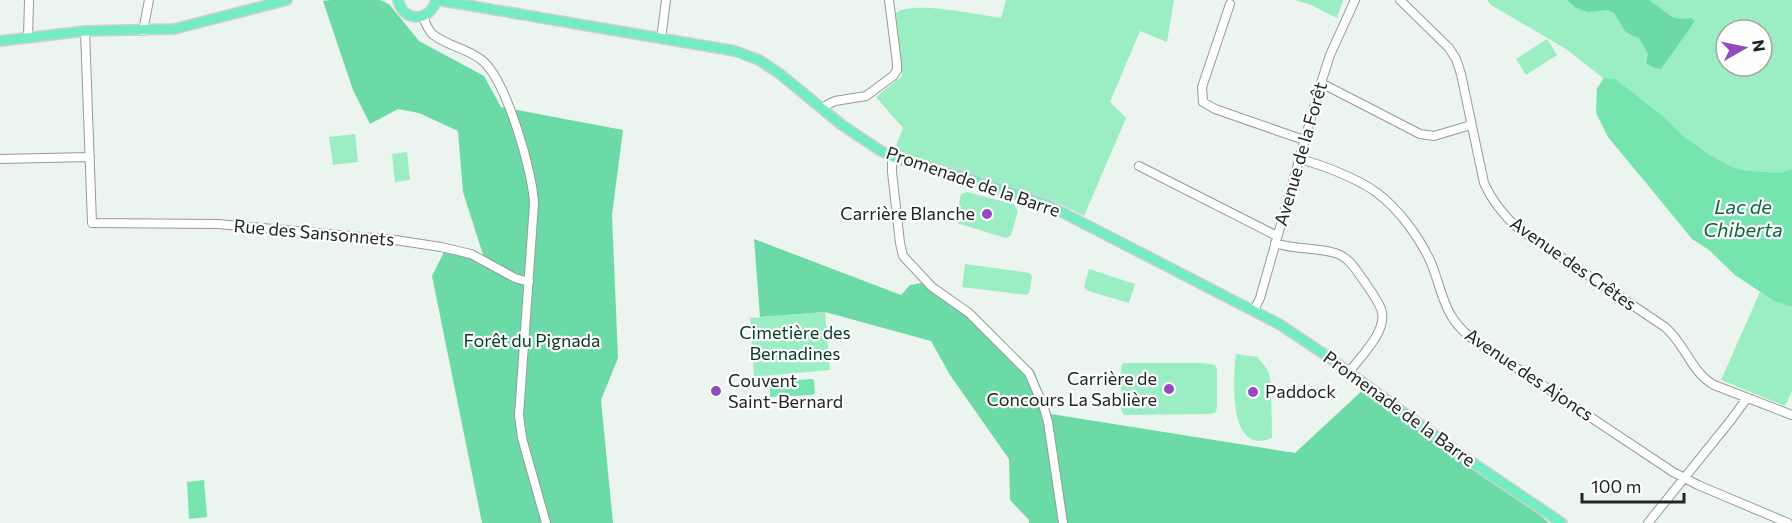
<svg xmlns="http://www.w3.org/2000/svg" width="1792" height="523" font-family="Commissioner,sans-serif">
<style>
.green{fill:#9bedc3;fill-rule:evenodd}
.forest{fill:#6cdaa6}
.water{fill:#76e4af}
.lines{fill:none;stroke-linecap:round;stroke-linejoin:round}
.minor-casing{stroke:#949d98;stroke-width:10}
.major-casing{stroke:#cecfce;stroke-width:12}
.minor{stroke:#fff;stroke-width:8}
.major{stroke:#73ecc1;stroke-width:9}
.poi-dot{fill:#934bbe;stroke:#fdfffe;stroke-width:2}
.labels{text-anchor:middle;stroke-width:4.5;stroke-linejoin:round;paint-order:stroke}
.street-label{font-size:18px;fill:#212422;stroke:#fdfffe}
.poi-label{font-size:18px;fill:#212422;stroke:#fdfffe;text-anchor:end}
.park-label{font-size:18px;fill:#053723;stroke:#fdfffe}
.water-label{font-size:20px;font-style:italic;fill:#0c6342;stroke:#fdfffe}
</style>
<rect width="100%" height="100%" fill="#ebf4ef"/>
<path class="green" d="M1006,0H1174L1167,42L1140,31L1110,102L1126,118L1084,216L1052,200L894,151L903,128L876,97L902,76L896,13C911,0 979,15 1001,18Z
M1295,0H1343L1337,18L1311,5Z
M1487,0H1792V302L1599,110L1603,78L1566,49L1491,5ZM1726,30H1762V66H1726Z
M1547,39L1557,55L1526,75L1516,59Z
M355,134L358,162L333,165L329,137Z
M407,152L410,180L395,182L392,154Z
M967,192L1013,204L1018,211L1011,235L1006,238L957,223L956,218L961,194Z
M965,264L1030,273L1032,277L1029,293L1026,295L962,287Z
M1089,269L1135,284L1129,303L1088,291L1084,287Z
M1760,292L1774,301L1792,307V391L1785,406L1721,380Z
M825,312L830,370L754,377L750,318Z
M1236,354L1257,357L1268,370L1271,383L1272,438C1228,457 1233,379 1236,354Z
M1123,363H1204L1215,365L1217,370V407L1216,412L1211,414L1125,415L1122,412L1121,408V367Z"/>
<path class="forest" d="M331,0H380L389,4L419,41L484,76L501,107L623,130L612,215L618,358L601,400L613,523H482L432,276L445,250L486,264L463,192L458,131L419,113L398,109L370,124L353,90L323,1Z
M1567,0H1649L1672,17L1681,19L1691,18L1695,21L1661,69L1654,68L1646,63L1648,54L1639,38L1631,35L1625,31L1614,13L1608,10L1588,12L1576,8Z
M754,239L901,295L910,285L933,281L1034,371L1051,414L1295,453L1366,387L1489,472L1549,523H1029V520L1010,500L1009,459L950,375L931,341L825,312L760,317Z"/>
<path class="water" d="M1604,78L1615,79L1664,117L1682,135L1708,154L1732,167L1747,171L1781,173L1792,169V307L1774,301L1735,275L1709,250L1692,239L1656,195L1608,137L1596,113L1597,88Z
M812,379L814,380L815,392L813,395L770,397V382Z
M204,480L207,517L189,519L187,482Z"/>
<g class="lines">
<defs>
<path id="minor" d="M1400,0L1449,48L1456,59L1461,74L1484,183C1492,201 1504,216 1519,229L1665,327C1686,345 1690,371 1714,385L1792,415
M1230,4L1202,87L1203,102L1215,109L1304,140
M423,17C426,23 428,32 435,36C450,47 470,49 484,62C507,84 533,172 534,204L519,415L522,438L546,523
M85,31L92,223L218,224L395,240L441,247L471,254L515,278L529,282
M143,31L149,0
M28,38L29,0
M661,39L666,0
M1321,83L1420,134L1434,136L1471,125
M821,108L835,101L866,96L893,76L897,70V63L889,0
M895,158L892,163V172L900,243L903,256L932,287L969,313L1029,373L1044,408L1048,422L1063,523
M0,159L90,157
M1299,159C1323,165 1356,178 1376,192C1399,209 1421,239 1432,265C1443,294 1444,316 1470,337L1673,472L1698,485L1788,523
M1139,166L1277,236
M1275,243C1295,250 1315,247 1335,253C1349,257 1356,270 1364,281C1370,290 1377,299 1381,309C1389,330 1361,356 1349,372
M1254,310L1260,298L1321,83L1330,55L1355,0
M1648,523L1731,420L1747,398"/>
<path id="major" d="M398,0C403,23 431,22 436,0
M437,0L735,51L759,60L780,74L842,125L881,151L895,158L955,174L1048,205L1279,324L1327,356L1467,459L1562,523
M0,41L85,31L174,29L287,0"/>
</defs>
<use href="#minor" class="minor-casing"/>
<use href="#major" class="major-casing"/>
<use href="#minor" class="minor"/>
<use href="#major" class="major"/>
</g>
<g class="poi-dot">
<circle cx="987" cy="214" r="6"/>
<circle cx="1169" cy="389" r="6"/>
<circle cx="716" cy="391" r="6"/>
<circle cx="1253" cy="392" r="6"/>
</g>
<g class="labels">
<g class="street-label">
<text transform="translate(1301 154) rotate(-74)" y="6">Avenue de la Forêt</text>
<text transform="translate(973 182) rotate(19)" y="6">Promenade de la Barre</text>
<text transform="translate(314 233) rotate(5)" y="6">Rue des Sansonnets</text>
<text transform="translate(1573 264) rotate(35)" y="6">Avenue des Crêtes</text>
<text transform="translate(1529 375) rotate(34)" y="6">Avenue des Ajoncs</text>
<text transform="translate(1399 409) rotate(36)" y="6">Promenade de la Barre</text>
</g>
<g class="poi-label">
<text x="975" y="220">Carrière Blanche</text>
<text x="1157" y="385">Carrière de<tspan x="1157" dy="21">Concours La Sablière</tspan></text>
<text x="728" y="387" text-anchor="start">Couvent<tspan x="728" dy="21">Saint-Bernard</tspan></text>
<text x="1265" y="398" text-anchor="start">Paddock</text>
</g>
<g class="park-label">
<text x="795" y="339">Cimetière des<tspan x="795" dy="21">Bernadines</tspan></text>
<text x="532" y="347">Forêt du Pignada</text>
</g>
<g class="water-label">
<text x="1743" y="214">Lac de<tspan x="1743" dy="23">Chiberta</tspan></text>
</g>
</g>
<g transform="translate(1744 48) rotate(81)"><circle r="28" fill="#fdfffe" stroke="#a5a7a6" stroke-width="1.5"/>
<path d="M0-4.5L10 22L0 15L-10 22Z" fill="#934bbe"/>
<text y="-9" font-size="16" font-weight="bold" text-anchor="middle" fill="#212422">N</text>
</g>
<path d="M1582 493v9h102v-9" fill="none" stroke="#212422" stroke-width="3"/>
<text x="1591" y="493" font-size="18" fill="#212422" stroke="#fdfffe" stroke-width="4.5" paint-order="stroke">100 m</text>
</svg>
